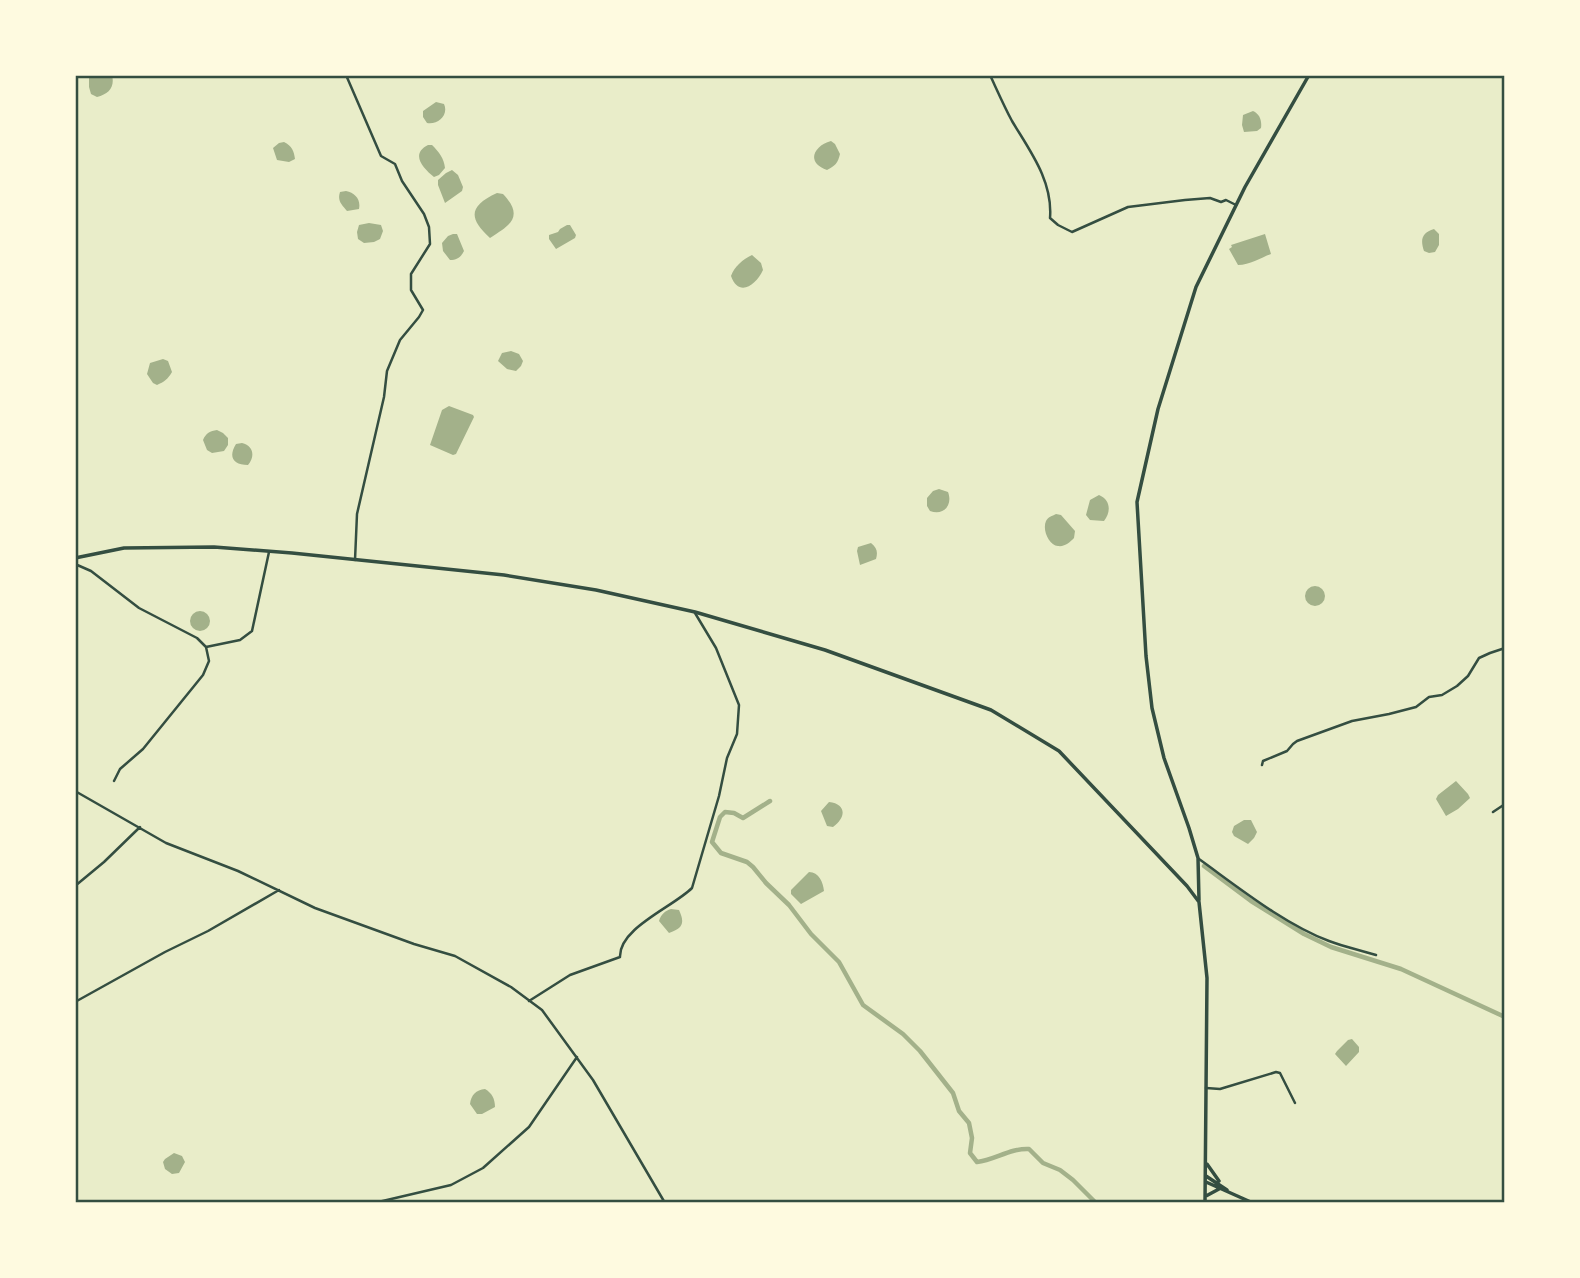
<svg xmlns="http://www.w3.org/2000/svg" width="1580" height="1278" font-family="Karla,sans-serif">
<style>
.water{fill:#a3b18a}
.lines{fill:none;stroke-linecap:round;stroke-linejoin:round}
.canal{stroke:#a3b18a;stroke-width:4.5}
.minor{stroke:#344e41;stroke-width:2.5}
.secondary{stroke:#344e41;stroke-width:3.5}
.trunk{stroke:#344e41;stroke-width:3.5}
.neatline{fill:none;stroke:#344e41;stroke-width:2.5}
</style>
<rect width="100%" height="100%" fill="#e9edc9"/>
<path class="water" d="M89,75H112C115,87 109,94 97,97L91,94L89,87Z
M436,102L444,104C449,115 438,125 427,123L423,117V111Z
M1253,111C1260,114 1262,121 1261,128L1257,131L1244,132L1242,125L1243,115Z
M831,141L835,144L840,154C838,163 835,166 827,170C806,163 813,146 831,141Z
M284,142C292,146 294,151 295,159L289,162L277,160L273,148L279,143Z
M428,145H432C439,152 444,158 445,168L439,175L434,177C423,168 410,154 428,145Z
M452,170L458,175L463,187L462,191L445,203L438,185V180L446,173Z
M346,191C355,193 361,199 359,209L347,211C342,205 337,201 340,192Z
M497,193L503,194C524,216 511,225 490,238C468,218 469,206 497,193Z
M369,223L381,225L383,231L380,239L374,242L364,243L358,239L357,232L359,225Z
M567,225H570L576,235L575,238L556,249L549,239V235L558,232L560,229Z
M1434,229L1439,234V245L1435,252L1429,253L1424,251C1420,239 1422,233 1434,229Z
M453,234H457L464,251C461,257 457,260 450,260L443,251L442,243L448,236Z
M1265,234L1271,254C1260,258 1250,265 1238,265L1229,249L1232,247L1231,245Z
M752,255L761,263L763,270C756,285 739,298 731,276C734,267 743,259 752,255Z
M511,351L519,354L523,361L521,366L516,371L507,369L498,361L502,353Z
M163,359L168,361L172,372C168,379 164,382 157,385L153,383L147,374L150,363Z
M449,406L473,415L474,417L456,454L453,455L430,445L442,410Z
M217,430L223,433L228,438V445L224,451L212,453L207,450L203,440C206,433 210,431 217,430Z
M242,443C254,446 255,457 248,465C233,465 228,457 236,444Z
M939,489L948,492C953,505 944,516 930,511L927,506V498L933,491Z
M1099,495C1111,500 1111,512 1104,521L1090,520L1086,515L1090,500Z
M1056,514L1061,515L1075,531L1074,538C1070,542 1065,547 1058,546C1049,545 1042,530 1046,521C1048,517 1052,516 1056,514Z
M871,543C877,548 878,552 876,559L860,565L857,551L858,547Z
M1305 596a10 10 0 1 1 20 0a10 10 0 1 1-20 0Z
M190 621a10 10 0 1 1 20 0a10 10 0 1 1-20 0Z
M1456,781L1468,794L1470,798L1458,809L1446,816L1436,799L1438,795Z
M829,802C847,804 846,818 833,827L827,826L821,811Z
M1244,820H1251L1257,832L1254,838L1248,844L1234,836L1232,832L1234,826Z
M809,872C819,872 823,882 824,891L801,904L791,894V890Z
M671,909L679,910C685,923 683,928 669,933L659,921C661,914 665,911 671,909Z
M1352,1039L1359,1047V1052L1346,1066L1335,1054L1337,1051L1348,1040Z
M485,1089C492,1093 495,1099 495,1107L482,1114H477L470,1104C471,1095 476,1090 485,1089Z
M174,1153L182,1156L185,1162L179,1173L172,1174L165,1169L163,1162L165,1159Z"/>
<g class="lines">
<path class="canal" d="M770,801L743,818L734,813L725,812L720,817L712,842L721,853L747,862L753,867L766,883L789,905L811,934L839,962L863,1005L903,1034L920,1051L953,1093L959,1111L969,1123L972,1138L970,1153L977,1162C995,1160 1010,1148 1029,1149L1043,1163L1060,1170L1073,1180L1096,1203
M1204,866L1251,901L1304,934L1331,947L1401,969L1505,1017"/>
<path class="minor" d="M346,75L381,156L395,164L402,181L424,214L429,227L430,244L411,274V290L423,310L419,317L400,340L387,371L384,397L357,514L355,560
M990,75C997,90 1004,106 1012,121C1030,151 1053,181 1050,218L1058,225L1072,232L1128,207L1185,200L1210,198L1221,202L1226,200L1236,205
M75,564L91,571L139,608L197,638L206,647L209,661L203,675L143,749L120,769L114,781
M206,647L240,640L252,631L269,552
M1262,765L1263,761L1287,751L1293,744L1297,741L1352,721L1389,714L1416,707L1429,697L1442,695L1457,686L1468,676L1479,658L1490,653L1505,648
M75,791L166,843L238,871L315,908L414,944L455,956L511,987L542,1010L593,1080L665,1203
M1493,812L1505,804
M1199,859C1238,887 1284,924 1329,941C1344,947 1361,950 1376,955
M75,886L104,862L140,827
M529,1001L570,975L620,957C619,928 673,907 692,888L719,796L727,758L737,734L739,705L716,648L695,613
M75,1002L165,952L208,931L279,890
M1206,1088L1220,1089L1276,1072L1280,1073L1295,1103
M374,1203L451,1185L483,1168L529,1127L577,1057"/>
<path class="secondary" d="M1199,900L1198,858L1189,828L1164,758L1152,708L1146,656L1137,502L1158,409L1196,287L1245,187L1309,75"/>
<path class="trunk" d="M75,558L124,548L214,547L292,553L504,575L596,590L695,612L825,650L991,710L1059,751L1187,886L1199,902L1207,978L1205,1203
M1207,1164L1219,1181
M1206,1176L1227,1190
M1206,1182L1253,1203
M1206,1196L1219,1189"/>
</g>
<rect width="1580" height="1278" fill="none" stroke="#fefae0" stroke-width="154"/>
<rect x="77" y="77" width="1426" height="1124" class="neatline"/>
</svg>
